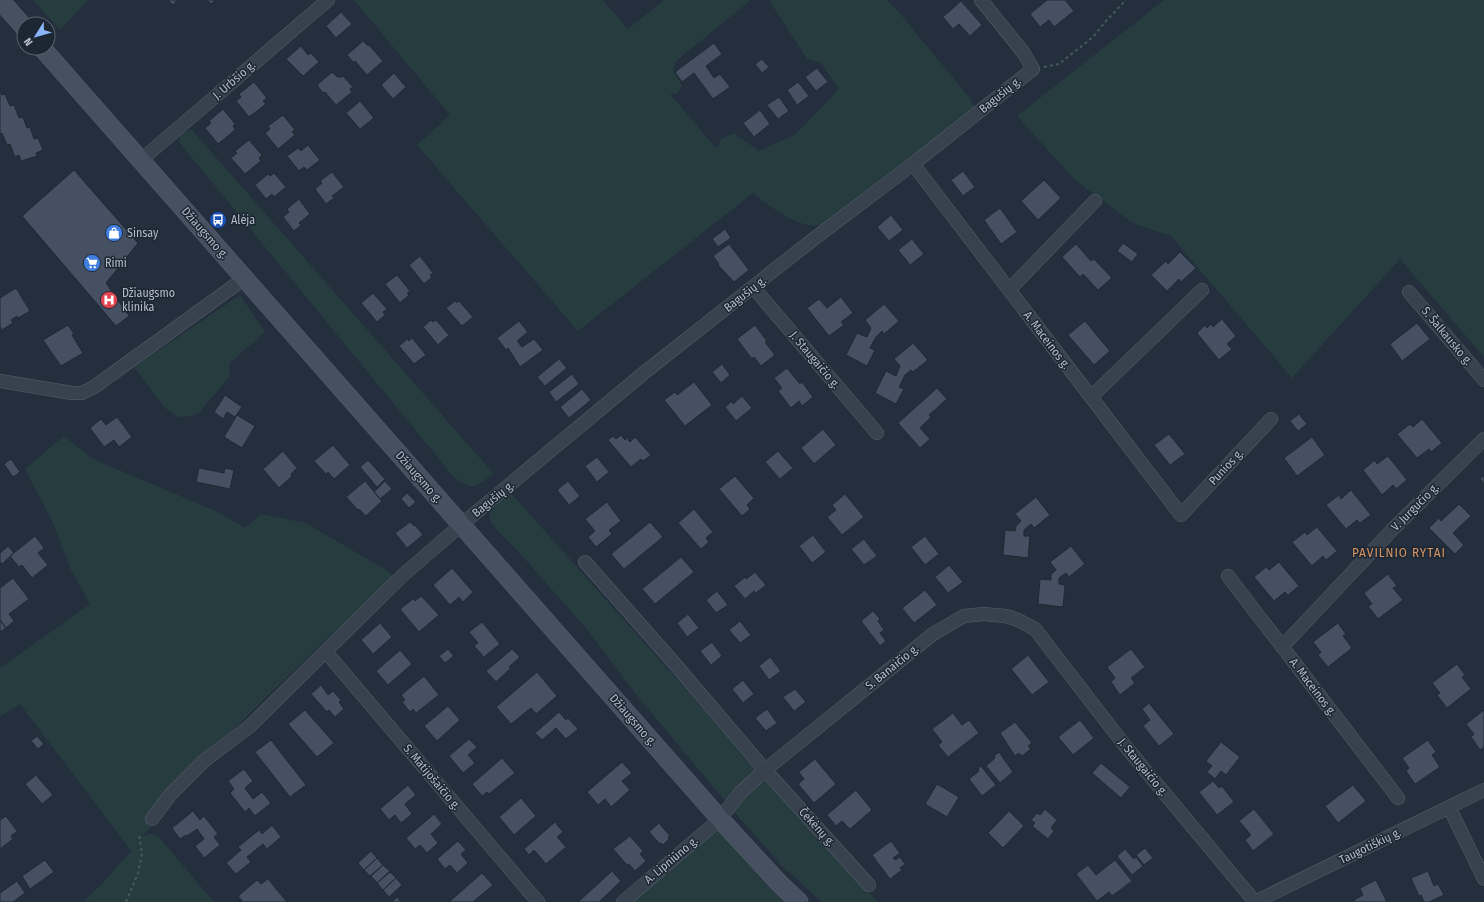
<svg xmlns="http://www.w3.org/2000/svg" width="1484" height="902" font-family="'Fira Sans Condensed',sans-serif">
<style>
.green{fill:#263c3f}
.building{fill:#455162;stroke:#1f2835}
.lines{fill:none;stroke-linecap:round;stroke-linejoin:round}
.street-casing{stroke:#565f6c;stroke-width:14}
.secondary-casing{stroke:#565f6c;stroke-width:19}
.path{stroke:#44595c;stroke-width:2;stroke-dasharray:3 3;stroke-linecap:butt}
.street{stroke:#38414e;stroke-width:13}
.secondary{stroke:#465061;stroke-width:18}
.labels{text-anchor:middle;stroke-width:3;stroke-linejoin:round;paint-order:stroke}
.street-label{font-size:12px;fill:#b4bcc9;stroke:#1d2633}
.poi-label{font-size:12px;fill:#b4bcc9;stroke:#1d2633;text-anchor:start}
.neighbourhood-label{font-size:13px;letter-spacing:1px;fill:#d59563;stroke:#1d2633}
</style>
<rect width="100%" height="100%" fill="#242f3e"/>
<path class="green" d="M33,0H88L60,30Z
M354,0H603L628,29L664,0H751L676,61L673,70L682,86L677,94H670L716,148L722,138L734,133L759,151L796,134L839,89L821,63L807,59L769,0H886L897,10L969,97L974,106L972,113L821,225C798,229 771,207 753,193L578,331L417,145L450,115Z
M1164,0H1484V357L1400,259L1292,378L1171,236L1134,224L1075,180L1017,116Z
M192,130L493,473C476,489 472,491 453,476L179,142L180,135L186,131Z
M240,295L265,332L230,363L229,377L199,413L191,416L178,417L165,408L134,367Z
M64,436L93,459L218,512L245,528L261,514L306,523L389,572L393,577L376,597L325,640L226,737L233,747L202,772L190,783L142,837L149,834L158,836L214,902H83L103,883L131,851L20,704L0,717V668L90,604L71,570L53,523L25,469Z
M510,492L855,879L878,902H822L783,867L736,814L639,698L590,633L517,550L496,529L490,520L489,513L496,505Z
M717,828L787,902H631Z"/>
<path class="building" d="M168,0H177L173,5Z
M207,0H216L211,4Z
M1047,0H1065L1074,11L1054,27L1049,20L1040,27L1030,14Z
M961,1L982,25L970,36L959,24L953,29L943,17Z
M341,12L352,24L336,38L326,26Z
M363,41L368,46L369,45L383,61L367,75L355,61L354,63L347,55Z
M714,43L722,54L706,66L714,78L720,74L730,87L713,99L694,73L682,82L675,72Z
M301,46L308,55L311,53L319,62L303,76L286,59Z
M762,59L769,67L762,73L755,64Z
M817,68L828,82L816,91L805,77Z
M332,72L337,77L339,76L340,78L343,76L353,87L350,89L352,92L336,105L325,92L323,93L317,85Z
M394,73L406,87L393,99L381,85Z
M254,82L267,98L263,101L266,104L249,117L236,101L241,97L239,94Z
M798,82L809,96L797,105L787,90Z
M0,88L2,95L5,94L10,106L14,105L19,118L23,117L27,128L30,127L34,139L38,138L43,150L36,153L37,156L21,161L19,155L15,157L10,144L7,145L2,133L0,134Z
M779,97L789,111L778,119L767,105Z
M360,101L374,118L360,129L346,113Z
M223,109L235,124L233,126L235,130L218,144L205,128L211,123L209,121Z
M760,110L770,124L754,137L743,123Z
M283,115L295,130L292,132L295,135L278,149L265,133L270,129L268,126Z
M249,140L262,155L259,158L261,161L245,174L231,158L237,153L235,151Z
M308,145L320,160L307,170L304,167L299,171L287,156L298,148L301,151Z
M74,170L138,243L106,283L129,316L116,326L22,216Z
M963,171L975,187L963,196L951,180Z
M332,172L344,187L332,196L334,198L326,204L315,189L322,183L320,181Z
M274,173L286,187L274,197L272,194L266,199L255,185L268,174L270,176Z
M1044,180L1061,198L1038,220L1021,201Z
M299,199L310,214L299,223L301,225L294,231L283,217L289,212L287,209Z
M1000,208L1017,232L1001,244L984,220Z
M891,215L903,230L889,241L877,227Z
M725,229L731,238L718,247L712,239Z
M912,239L924,254L910,265L898,250Z
M1123,243L1138,254L1132,262L1117,251Z
M729,244L749,270L734,282L718,265L719,264L713,256Z
M1076,244L1091,261L1094,259L1112,278L1098,290L1083,274L1080,277L1062,257Z
M1180,252L1196,268L1181,282L1179,279L1167,291L1151,275L1166,261L1168,264Z
M420,256L433,273L430,275L432,277L424,284L409,265Z
M397,275L410,291L407,293L409,295L400,303L385,284Z
M16,288L30,311L18,318L17,316L11,320L13,323L2,330L0,326V298Z
M373,293L387,309L383,312L385,315L377,322L361,303Z
M841,297L853,313L841,322L844,325L829,336L807,308L819,299L827,308Z
M455,301L457,303L459,301L473,317L462,326L446,308Z
M884,304L899,321L884,334L882,331L876,337L870,348L875,350L867,366L846,355L857,333L867,337L871,328L865,320Z
M1222,319L1236,336L1227,344L1232,349L1219,360L1197,333L1205,325L1207,328L1211,324L1213,327Z
M431,320L433,322L436,320L449,335L438,345L423,327Z
M519,321L528,332L517,341L522,347L534,339L543,350L520,367L508,348L506,350L497,338Z
M1085,321L1110,351L1094,365L1068,335Z
M1417,323L1430,339L1402,361L1390,344Z
M68,325L74,334L72,335L83,353L61,366L43,340Z
M755,325L767,341L765,342L775,355L761,366L754,357L752,359L737,339Z
M412,338L426,355L414,364L399,346L407,339L409,341Z
M913,343L928,360L913,372L911,370L905,375L899,387L904,389L896,404L875,393L886,371L896,376L900,366L894,359Z
M559,359L567,368L545,386L537,377Z
M722,364L730,375L721,383L712,372Z
M787,368L800,384L802,382L813,397L802,406L799,401L791,408L778,391L782,388L774,378Z
M572,374L579,384L556,402L549,392Z
M694,382L712,405L685,426L664,400L675,392L677,395Z
M937,388L947,399L929,415L931,417L920,428L930,439L920,448L898,423Z
M582,389L591,400L569,418L560,407Z
M225,395L242,407L235,417L227,412L223,419L214,412Z
M742,396L752,408L736,421L725,407L732,401L733,404Z
M1299,414L1307,424L1298,431L1290,421Z
M237,415L255,426L242,448L224,437Z
M117,417L132,437L119,447L114,440L104,447L90,428L101,419L106,425Z
M1422,419L1442,443L1431,452L1429,449L1417,458L1397,434L1410,424L1413,427Z
M823,429L836,445L814,464L801,448Z
M1169,434L1185,454L1170,465L1154,445Z
M621,435L625,440L627,438L630,442L635,437L651,455L643,461L641,459L631,467L608,440L613,436L616,439Z
M1312,437L1325,455L1297,476L1284,458Z
M333,445L350,465L334,479L328,472L326,474L314,461Z
M283,451L297,468L291,474L292,476L279,488L263,469Z
M778,451L793,468L780,479L765,462Z
M1388,456L1407,480L1396,489L1393,485L1382,495L1363,470L1375,460L1377,464Z
M597,457L609,472L597,482L585,466Z
M11,459L20,472L13,477L4,464Z
M368,460L385,479L377,487L360,467Z
M199,468L224,473L225,468L234,470L230,489L196,482Z
M1484,475V484L1480,479Z
M735,476L754,498L747,505L750,509L742,516L719,489Z
M365,481L382,501L366,516L359,509L358,510L346,497Z
M385,481L392,489L380,499L374,492Z
M568,481L580,496L569,505L557,490Z
M1351,490L1371,515L1360,523L1357,520L1346,529L1326,505L1339,495L1341,499Z
M407,493L416,502L409,508L401,499Z
M845,494L864,517L842,535L827,517L836,510L832,505Z
M1036,497L1050,515L1034,528L1031,524L1024,530V536H1030L1028,558L1003,555L1005,530L1015,531L1016,526L1021,521L1015,514Z
M607,502L621,521L609,530L612,534L596,547L588,537L595,531L585,519Z
M1459,504L1471,516L1453,533L1464,545L1455,554L1429,528L1439,518L1441,521Z
M694,509L713,532L706,538L709,542L701,549L678,523Z
M410,522L414,526L415,525L423,535L407,548L395,533Z
M650,522L663,537L624,569L611,554Z
M1317,527L1337,551L1326,560L1323,556L1312,566L1292,542L1305,532L1307,535Z
M813,535L826,552L812,563L799,546Z
M35,536L44,548L38,553L48,565L32,578L22,565L19,567L10,556Z
M925,536L939,554L925,565L911,547Z
M864,539L877,556L864,565L851,549Z
M8,546L14,553L2,564L0,562V553Z
M1071,546L1085,564L1069,577L1066,573L1059,578V584L1065,585L1063,607L1038,604L1040,579L1051,580V574L1056,570L1050,562Z
M681,557L694,572L655,604L642,589Z
M1279,562L1299,586L1288,595L1285,592L1274,601L1254,577L1266,567L1269,570Z
M949,565L963,582L948,593L935,577Z
M452,568L473,592L463,602L459,597L450,605L433,585Z
M755,572L766,585L756,593L754,591L745,599L734,586L745,577L746,579Z
M1388,574L1397,586L1393,588L1403,600L1378,619L1368,606L1372,604L1364,593Z
M13,578L29,599L9,614L14,621L6,628L0,620V588Z
M925,590L937,605L914,623L902,608Z
M717,591L728,605L716,613L706,600Z
M421,596L439,615L419,632L400,609L413,599L415,601Z
M873,611L880,619L878,621L884,630L880,633L886,641L880,646L861,621Z
M688,614L699,628L687,637L677,623Z
M0,620L6,628L0,632Z
M740,621L751,635L740,643L729,630Z
M482,622L500,644L484,657L474,646L478,643L469,632Z
M380,623L392,637L373,654L361,640Z
M1338,623L1346,634L1343,636L1352,648L1328,667L1318,655L1321,652L1313,642Z
M712,642L722,656L711,665L700,651Z
M448,649L454,656L445,663L439,656Z
M512,649L520,657L509,667L511,668L496,682L486,671Z
M1131,649L1145,667L1131,678L1135,683L1120,695L1111,682L1115,678L1107,667Z
M400,650L412,664L388,685L376,671Z
M1028,655L1049,682L1032,695L1011,669Z
M770,657L781,671L769,680L759,666Z
M1457,664L1465,675L1462,677L1471,689L1447,708L1437,695L1440,693L1432,683Z
M537,672L557,696L536,714L531,708L511,724L496,707Z
M424,676L439,695L416,713L413,709L410,712L402,702L405,700L401,695Z
M743,680L754,694L743,703L732,689Z
M321,685L328,695L333,691L341,700L339,702L344,709L335,717L329,710L327,712L311,694Z
M795,689L806,702L794,711L783,697Z
M1149,703L1174,734L1159,746L1143,726L1150,720L1142,709Z
M448,706L460,720L437,741L424,726Z
M767,709L777,723L766,731L755,718Z
M305,710L334,743L317,757L288,724Z
M1484,710V747L1480,750L1471,737L1474,734L1466,724Z
M559,712L566,720L568,718L578,729L566,739L556,728L542,740L535,733Z
M953,713L962,725L969,720L979,733L948,757L938,745L942,742L932,729Z
M1080,720L1094,738L1073,755L1058,737Z
M1015,722L1032,743L1028,746L1031,749L1022,756L1019,753L1015,756L1000,733Z
M37,736L44,744L38,749L31,741Z
M469,739L477,747L468,755L475,763L463,773L449,756Z
M271,740L306,785L290,797L255,752Z
M1428,740L1436,752L1432,755L1440,767L1415,784L1406,771L1409,768L1402,758Z
M1221,742L1240,757L1226,775L1221,771L1215,779L1207,772L1212,766L1206,761Z
M999,752L1013,772L1000,783L986,766L995,758L994,756Z
M502,758L515,773L489,794L487,792L482,796L472,784Z
M815,759L836,784L814,803L798,784L804,779L799,772Z
M622,762L632,773L622,781L630,790L611,807L605,799L598,805L587,792Z
M1101,763L1130,787L1121,798L1092,773Z
M981,766L996,785L982,796L969,779L979,771L978,769Z
M244,769L253,781L245,788L253,799L262,792L271,803L255,816L249,808L245,812L230,793L234,789L228,781Z
M36,775L53,795L42,804L25,784Z
M1213,781L1219,788L1222,786L1234,802L1217,815L1199,792Z
M937,784L959,797L947,817L925,804Z
M408,785L416,795L405,804L412,814L401,823L395,815L389,820L380,809Z
M1353,785L1366,801L1338,823L1325,806Z
M856,790L872,810L850,829L842,821L836,826L827,815Z
M521,798L536,816L514,835L499,817Z
M1045,809L1057,820L1051,828L1054,831L1048,839L1032,826L1035,823L1031,820L1037,813L1040,815Z
M1254,809L1274,834L1253,851L1245,840L1251,835L1239,821Z
M193,811L200,820L204,816L218,834L214,837L220,845L204,858L195,846L204,839L197,829L187,836L186,835L180,839L172,828Z
M1009,811L1024,826L1003,848L988,833Z
M434,814L442,824L431,834L438,843L427,853L420,845L415,849L406,838Z
M6,816L17,831L11,836L13,839L0,849V820Z
M555,822L563,832L557,837L566,847L546,864L534,850L529,855L524,849Z
M659,823L670,836L668,837L669,839L663,845L661,843L660,844L649,832Z
M272,825L281,837L267,849L263,844L247,857L251,862L236,874L226,863L241,850L238,847L259,830L262,834Z
M630,836L643,851L640,854L646,861L635,871L629,864L627,865L613,849Z
M458,841L466,850L461,854L468,863L457,873L450,865L445,869L437,859Z
M891,841L900,853L893,858L895,860L900,857L905,864L900,868L902,870L890,879L872,855Z
M1145,848L1153,858L1144,865L1136,855Z
M1125,849L1134,859L1136,857L1143,866L1132,875L1117,856Z
M371,851L377,858L364,870L358,863Z
M377,858L383,865L370,876L364,870Z
M45,860L54,872L30,889L22,876Z
M1115,860L1132,881L1112,896L1109,892L1097,901L1076,874L1088,865L1096,875Z
M383,865L390,871L377,883L371,876Z
M612,871L621,881L599,902H578Z
M1428,871L1434,886L1438,884L1444,895L1429,902H1424L1421,895L1419,896L1411,878Z
M390,872L396,878L383,890L377,883Z
M482,873L493,885L473,902H449Z
M396,878L402,885L389,897L383,890Z
M268,879L287,902H243L238,896L257,880L261,884Z
M1376,880L1387,902H1355L1354,900L1363,895L1360,888Z
M17,881L25,893L13,902H0V893Z
M397,897L401,902H392Z"/>
<g class="lines">
<defs>
<path id="street" d="M141,160L328,0
M913,164L1181,515L1271,419
M753,287L877,433
M1009,290L1095,201
M1409,292L1484,380
M0,381L72,393H82L94,387L245,278
M1091,397L1202,290
M585,562L674,663L765,770L869,885
M1228,576L1398,798
M1282,647L1392,530L1484,439
M326,652L538,902
M1449,807L1484,879
M152,819L170,795L205,760L249,727L403,575L461,525L645,372L811,241L913,164L1033,69L1023,52L981,0
M623,902L720,819L740,793L765,770L933,634L964,616L983,614L1006,616L1018,620L1035,629L1126,747L1255,902
M1255,902L1484,790"/>
<path id="secondary" d="M0,0L24,27
M42,48L720,819L779,883L799,902"/>
</defs>
<use href="#street" class="street-casing"/>
<use href="#secondary" class="secondary-casing"/>
<path class="path" d="M18,41L24,48
M1044,67L1059,64L1093,37L1106,21L1126,0
M126,902L138,873L142,854L139,834"/>
<use href="#street" class="street"/>
<use href="#secondary" class="secondary"/>
</g>
<defs>
<symbol id="bus-disc" viewBox="-11 -11 22 22"><circle r="9.5" fill="#1a4fb4" stroke="#1d2633"/><path d="M-5-6H5V4H4V6H2V4H-2V6H-4V4H-5ZM-3.5-4V0h7V-4ZM-3.5 1.2v1.5H-2V1.2ZM2 1.2v1.5H3.5V1.2Z" fill="#fff"/></symbol>
<symbol id="shop-disc" viewBox="-11 -11 22 22"><circle r="9.5" fill="#3f7fe0" stroke="#1d2633"/><path d="M-5-2.5h2.3a2.7 3.5 0 0 1 5.4 0H5L5.5 6h-11ZM-1.5-2.5h3a1.5 2.3 0 0 0-3 0Z" fill="#fff"/></symbol>
<symbol id="supermarket-disc" viewBox="-11 -11 22 22"><circle r="9.5" fill="#3f7fe0" stroke="#1d2633"/><path d="M-6-5.5h2.5l.6 2H6L4.5 2H-2.5L-4.4-4H-6ZM-1.5 3.2a1.3 1.3 0 1 0 .1 0ZM3 3.2a1.3 1.3 0 1 0 .1 0Z" fill="#fff"/></symbol>
<symbol id="hospital-disc" viewBox="-11 -11 22 22"><circle r="9.5" fill="#e0444e" stroke="#1d2633"/><path d="M-5-5h3v3.5h4V-5h3V5h-3V1.5h-4V5h-3Z" fill="#fff"/></symbol>
</defs>
<g fill-rule="evenodd">
<use href="#bus-disc" x="208" y="210" width="20" height="20"/>
<use href="#shop-disc" x="104" y="223" width="20" height="20"/>
<use href="#supermarket-disc" x="82" y="253" width="20" height="20"/>
<use href="#hospital-disc" x="99" y="290" width="20" height="20"/>
</g>
<g class="labels">
<g class="street-label">
<text transform="translate(234 80) rotate(-41)" y="4">J. Urbšio g.</text>
<text transform="translate(1000 95) rotate(-39)" y="4">Bagušių g.</text>
<text transform="translate(205 233) rotate(49)" y="4">Džiaugsmo g.</text>
<text transform="translate(745 294) rotate(-38)" y="4">Bagušių g.</text>
<text transform="translate(1447 336) rotate(50)" y="4">S. Šalkausko g.</text>
<text transform="translate(1047 340) rotate(53)" y="4">A. Maceinos g.</text>
<text transform="translate(815 360) rotate(50)" y="4">J. Staugaičio g.</text>
<text transform="translate(1226 467) rotate(-47)" y="4">Punios g.</text>
<text transform="translate(419 477) rotate(49)" y="4">Džiaugsmo g.</text>
<text transform="translate(493 499) rotate(-39)" y="4">Bagušių g.</text>
<text transform="translate(1415 507) rotate(-45)" y="4">V. Jurgučio g.</text>
<text transform="translate(892 667) rotate(-39)" y="4">S. Banaičio g.</text>
<text transform="translate(1313 687) rotate(53)" y="4">A. Maceinos g.</text>
<text transform="translate(633 720) rotate(49)" y="4">Džiaugsmo g.</text>
<text transform="translate(1143 767) rotate(51)" y="4">J. Staugaičio g.</text>
<text transform="translate(432 777) rotate(50)" y="4">S. Matijošaičio g.</text>
<text transform="translate(817 827) rotate(48)" y="4">Čekėnų g.</text>
<text transform="translate(1370 846) rotate(-26)" y="4">Taugotiškių g.</text>
<text transform="translate(671 860) rotate(-40)" y="4">A. Lipniūno g.</text>
</g>
<g class="poi-label">
<text x="231" y="224">Alėja</text>
<text x="127" y="237">Sinsay</text>
<text x="105" y="267">Rimi</text>
<text x="122" y="297">Džiaugsmo<tspan x="122" dy="14">klinika</tspan></text>
</g>
<g class="neighbourhood-label">
<text x="1399" y="557">PAVILNIO RYTAI</text>
</g>
</g>
<g transform="translate(36 36) rotate(233)"><circle r="19" fill="#1d2633" stroke="#59626f"/>
<path d="M0-3L7 15L0 10L-7 15Z" fill="#8ab4f8"/>
<text y="-6" font-size="11" font-weight="bold" text-anchor="middle" fill="#b4bcc9">N</text>
</g>
</svg>
